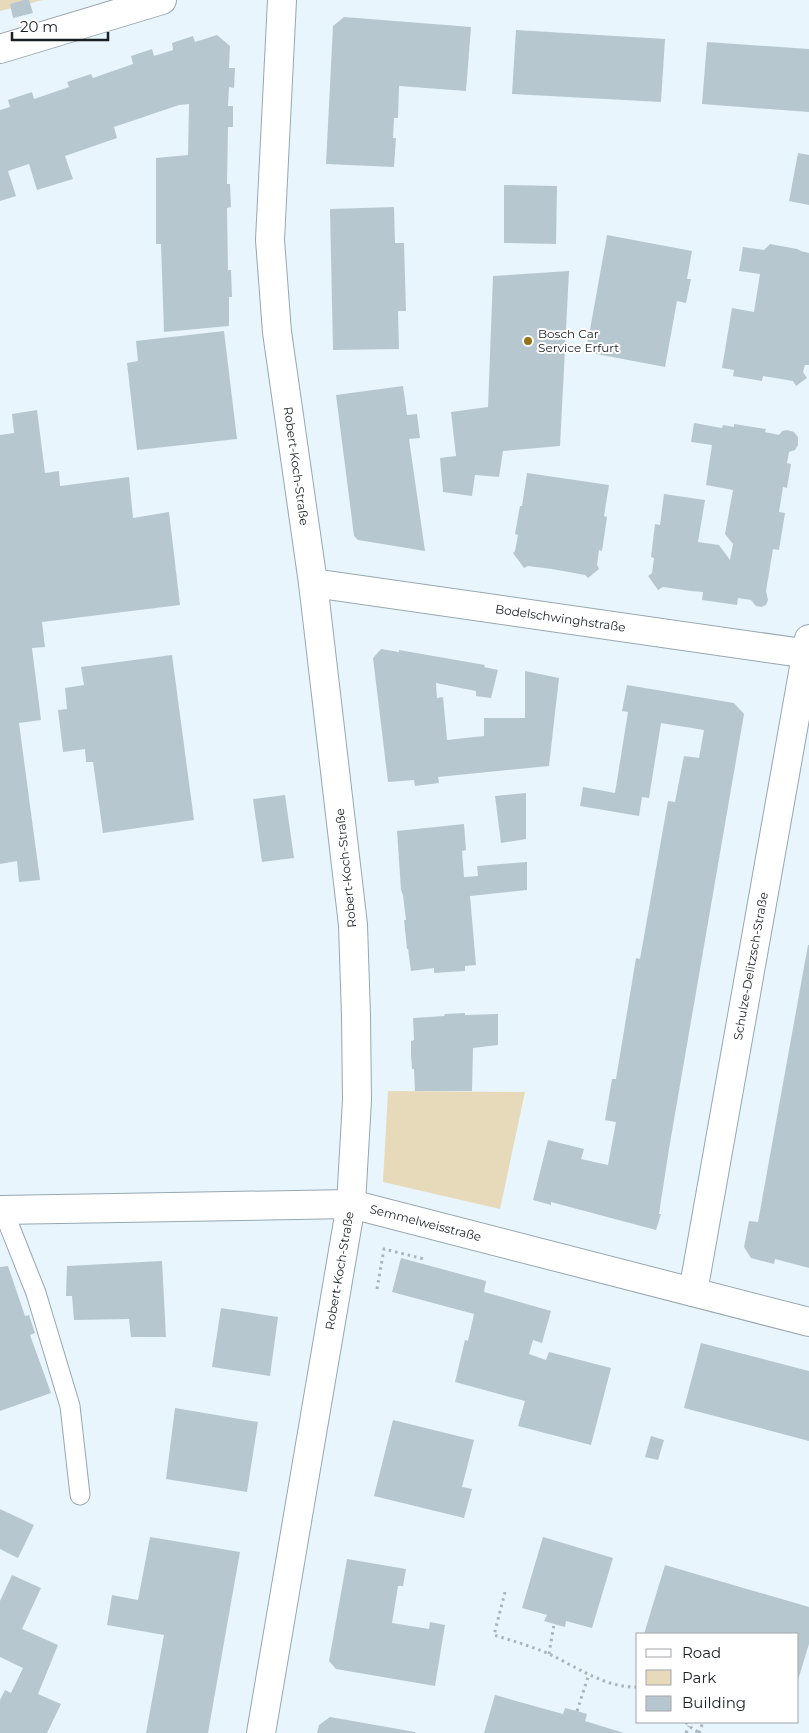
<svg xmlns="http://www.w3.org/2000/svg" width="809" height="1733" font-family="Montserrat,sans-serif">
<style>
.green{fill:#e7daba}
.building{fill:#b7c7d0}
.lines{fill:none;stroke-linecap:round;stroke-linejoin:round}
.service-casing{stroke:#97a7b0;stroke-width:21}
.minor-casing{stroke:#97a7b0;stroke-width:30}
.path{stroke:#a9b4bb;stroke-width:3;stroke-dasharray:2.5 4;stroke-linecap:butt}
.service{stroke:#fff;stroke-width:19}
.minor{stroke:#fff;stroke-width:28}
.poi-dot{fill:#93741b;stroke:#fff;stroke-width:2}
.labels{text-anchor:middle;stroke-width:4;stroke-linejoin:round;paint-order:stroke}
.poi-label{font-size:12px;fill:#191f23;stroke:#fff;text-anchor:start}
.street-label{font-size:12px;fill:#191f23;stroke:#fff}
</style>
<rect width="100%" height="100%" fill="#e8f5fd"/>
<path class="green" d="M0,0H43L0,11Z
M388,1091L525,1092L500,1209L383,1182Z"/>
<path class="building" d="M24,0H29L33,13L13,18L10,4Z
M344,17L471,27L466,91L399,86L398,118H394L393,138H396L394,167L326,164L333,26Z
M516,30L665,39L661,102L512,94Z
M217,35L230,46L229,68H235L234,88L229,87L228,106H233V127H228L227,184H230L231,207L227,208L228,270H231L232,297H229V326L164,332L161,244H156V158L188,155L189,104L179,105L114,127L117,138L65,156L73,179L37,190L29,164L8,171L16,196L0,201V110L10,107L8,100L32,92L34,99L69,87L67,82L91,74L93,78L133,64L131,56L152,49L154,56L173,50L172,43L193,36L195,42Z
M707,42L809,49V112L702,104Z
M798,153L809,155V205L789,201Z
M504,185L557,186L556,244L504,243Z
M394,207L395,243H404L406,311H398L399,349L333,350L330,209Z
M607,235L692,251L687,279H691L686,303L677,301L665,367L586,352Z
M770,244L797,249L801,251L809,253V365H805L803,372L807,378L796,386L793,381L763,376L762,381L733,376L734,370L722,368L732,308L754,312L760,274L739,271L743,247L764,250Z
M569,271L560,446L503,451L499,477L475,475L472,496L443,492L440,458L456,456L451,412L488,407L493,276Z
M224,331L237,439L137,450L127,363L138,361L136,341Z
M403,386L407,415L417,414L420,438L409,439L425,551L358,540L354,536L336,395Z
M37,410L45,473L59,471L60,486L129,477L133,518L169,512L180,605L42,622L45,647L32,648L41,720L19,723L40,880L19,882L17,861L0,864V435L14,433L12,414Z
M694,423L722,428L723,425L734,427V424L766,429L765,432L779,435L782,431L787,430L794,432L798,437V445L795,450L789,452L787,463L791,464L787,488L783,487L779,512L785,513L779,550L773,549L766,591L768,600L766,605L761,607L756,606L751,600L738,598L737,605L702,600L703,592L691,591L663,587L658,590L648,576L652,573L654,558L651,557L655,524L660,525L664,494L705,500L698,542L719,545L730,560L733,544L725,534L733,490L706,485L712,445L691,442Z
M527,473L609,485L604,516L607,517L602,551L599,550L597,565L599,569L588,578L585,575L552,569L528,566L524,568L513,553L515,551L518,535L515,534L520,506H522Z
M381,649L399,652V650L485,665L484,667L498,670L491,698L476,696V691L436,683L437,698L443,697L447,740L484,736V718H525V671L559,678L549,766L438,777L439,783L415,786L414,780L388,782L373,658Z
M172,655L194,820L103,833L93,762H86L85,749L63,752L58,710L67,709L65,688L84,685L81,667Z
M627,685L734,703L744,714L669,1149L659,1214H661L656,1230L551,1202V1205L533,1200L548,1140L584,1149L581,1159L608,1165L616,1122L605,1120L612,1079H616L636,958L640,959L668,801L675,802L684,756L699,758L704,730L661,723L649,798L642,797L639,816L580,806L583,787L615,793L628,712L622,711Z
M526,793V839L501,843L495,796Z
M285,795L294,858L262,862L253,799Z
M464,824L466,850L462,851L464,877L478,876L477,866L527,862V890L470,896L476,965L465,966V971L434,973V968L411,971L408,949H407L404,920H406L403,895L401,890L397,831Z
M808,945H809V1268L775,1259L774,1264L751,1258L744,1247L749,1221L758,1222Z
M465,1013V1015L498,1014V1045L473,1048L472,1091H415L414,1069H412L411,1055V1041L414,1040L413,1018L444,1016L445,1014Z
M401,1258L486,1281L484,1292L551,1311L542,1343L533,1340L529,1354L546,1360L549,1352L611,1368L591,1445L518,1426L525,1401L455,1382L465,1340L468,1341L474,1314L392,1292Z
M162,1261L166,1337H131L129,1319L74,1320L72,1296H66L67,1266Z
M8,1266L25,1316L29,1315L35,1333L30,1335L51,1393L0,1411V1267Z
M221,1308L278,1317L270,1376L212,1367Z
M701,1343L809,1371V1441L684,1408Z
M175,1408L258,1422L247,1492L166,1479Z
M393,1420L474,1440L462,1487L472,1489L464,1518L374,1496Z
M651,1436L664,1440L658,1460L645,1457Z
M0,1509L34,1525L18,1558L0,1549Z
M150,1537L240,1552L208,1733H146L164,1635L107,1625L112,1595L138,1600Z
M543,1537L613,1558L592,1628L566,1621L565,1627L554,1624L544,1621L547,1615L522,1608Z
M347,1559L406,1569L403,1586H398L392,1623L429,1629L430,1622L445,1625L435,1686L336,1669L329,1661Z
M665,1565L809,1607V1644L798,1680V1634H644Z
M12,1575L41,1588L22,1629L58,1645L38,1694L61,1704L47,1733H0V1700L5,1690L11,1693L23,1668L0,1657V1601Z
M495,1695L563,1714L565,1708L577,1711L587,1714L585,1721L624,1733H484Z
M330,1717L415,1732V1733H317L319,1725Z"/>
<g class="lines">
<defs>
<path id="service" d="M3,1210L36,1293L70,1406L80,1495"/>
<g id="minor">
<path d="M0,49L162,0"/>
<path id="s1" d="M313,583L809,654"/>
<path id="s2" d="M0,1210L351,1204L809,1322"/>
<path id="s3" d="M693,1292L809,639"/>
<path id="s4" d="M261,1733L351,1204L357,1100L356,1016L353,925L313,583L277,332L270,240L282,0"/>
</g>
</defs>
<use href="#service" class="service-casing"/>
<use href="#minor" class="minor-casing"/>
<path class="path" d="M377,1289L384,1249L424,1259
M505,1592L494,1635C513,1641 531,1646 549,1654C577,1667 605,1688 638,1687
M549,1654L554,1624
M577,1711L589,1674
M686,1722L689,1726L699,1733
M686,1733L689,1726
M699,1733L703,1722"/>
<use href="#service" class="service"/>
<use href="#minor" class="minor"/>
</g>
<circle class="poi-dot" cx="528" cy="341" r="5"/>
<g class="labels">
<g class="poi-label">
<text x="538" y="338">Bosch Car<tspan x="538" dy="14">Service Erfurt</tspan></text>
</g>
<g class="street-label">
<text transform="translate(296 466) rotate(82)" y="4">Robert-Koch-Straße</text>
<text dy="4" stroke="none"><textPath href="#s1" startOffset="250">Bodelschwinghstraße</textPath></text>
<text transform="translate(346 868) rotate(-96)" y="4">Robert-Koch-Straße</text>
<text dy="4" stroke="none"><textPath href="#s3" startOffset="331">Schulze-Delitzsch-Straße</textPath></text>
<text dy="4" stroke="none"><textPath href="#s2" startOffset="428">Semmelweisstraße</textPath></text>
<text dy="4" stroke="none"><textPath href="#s4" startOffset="469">Robert-Koch-Straße</textPath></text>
</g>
</g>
<rect x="636" y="1633" width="162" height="90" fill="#ffffff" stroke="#a3a5a7"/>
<rect x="646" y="1649" width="25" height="8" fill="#ffffff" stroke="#a3a5a7"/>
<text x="682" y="1658" font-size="15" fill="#191f23">Road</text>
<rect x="646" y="1670" width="25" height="15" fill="#e7daba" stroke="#a3a5a7"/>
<text x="682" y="1683" font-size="15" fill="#191f23">Park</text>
<rect x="646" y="1696" width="25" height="15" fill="#b7c7d0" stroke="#a3a5a7"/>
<text x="682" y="1708" font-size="15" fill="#191f23">Building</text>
<path d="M12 32v8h96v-8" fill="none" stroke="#191f23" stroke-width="2.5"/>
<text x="20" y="32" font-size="15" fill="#191f23" stroke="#ffffff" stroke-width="4" paint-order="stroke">20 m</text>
</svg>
